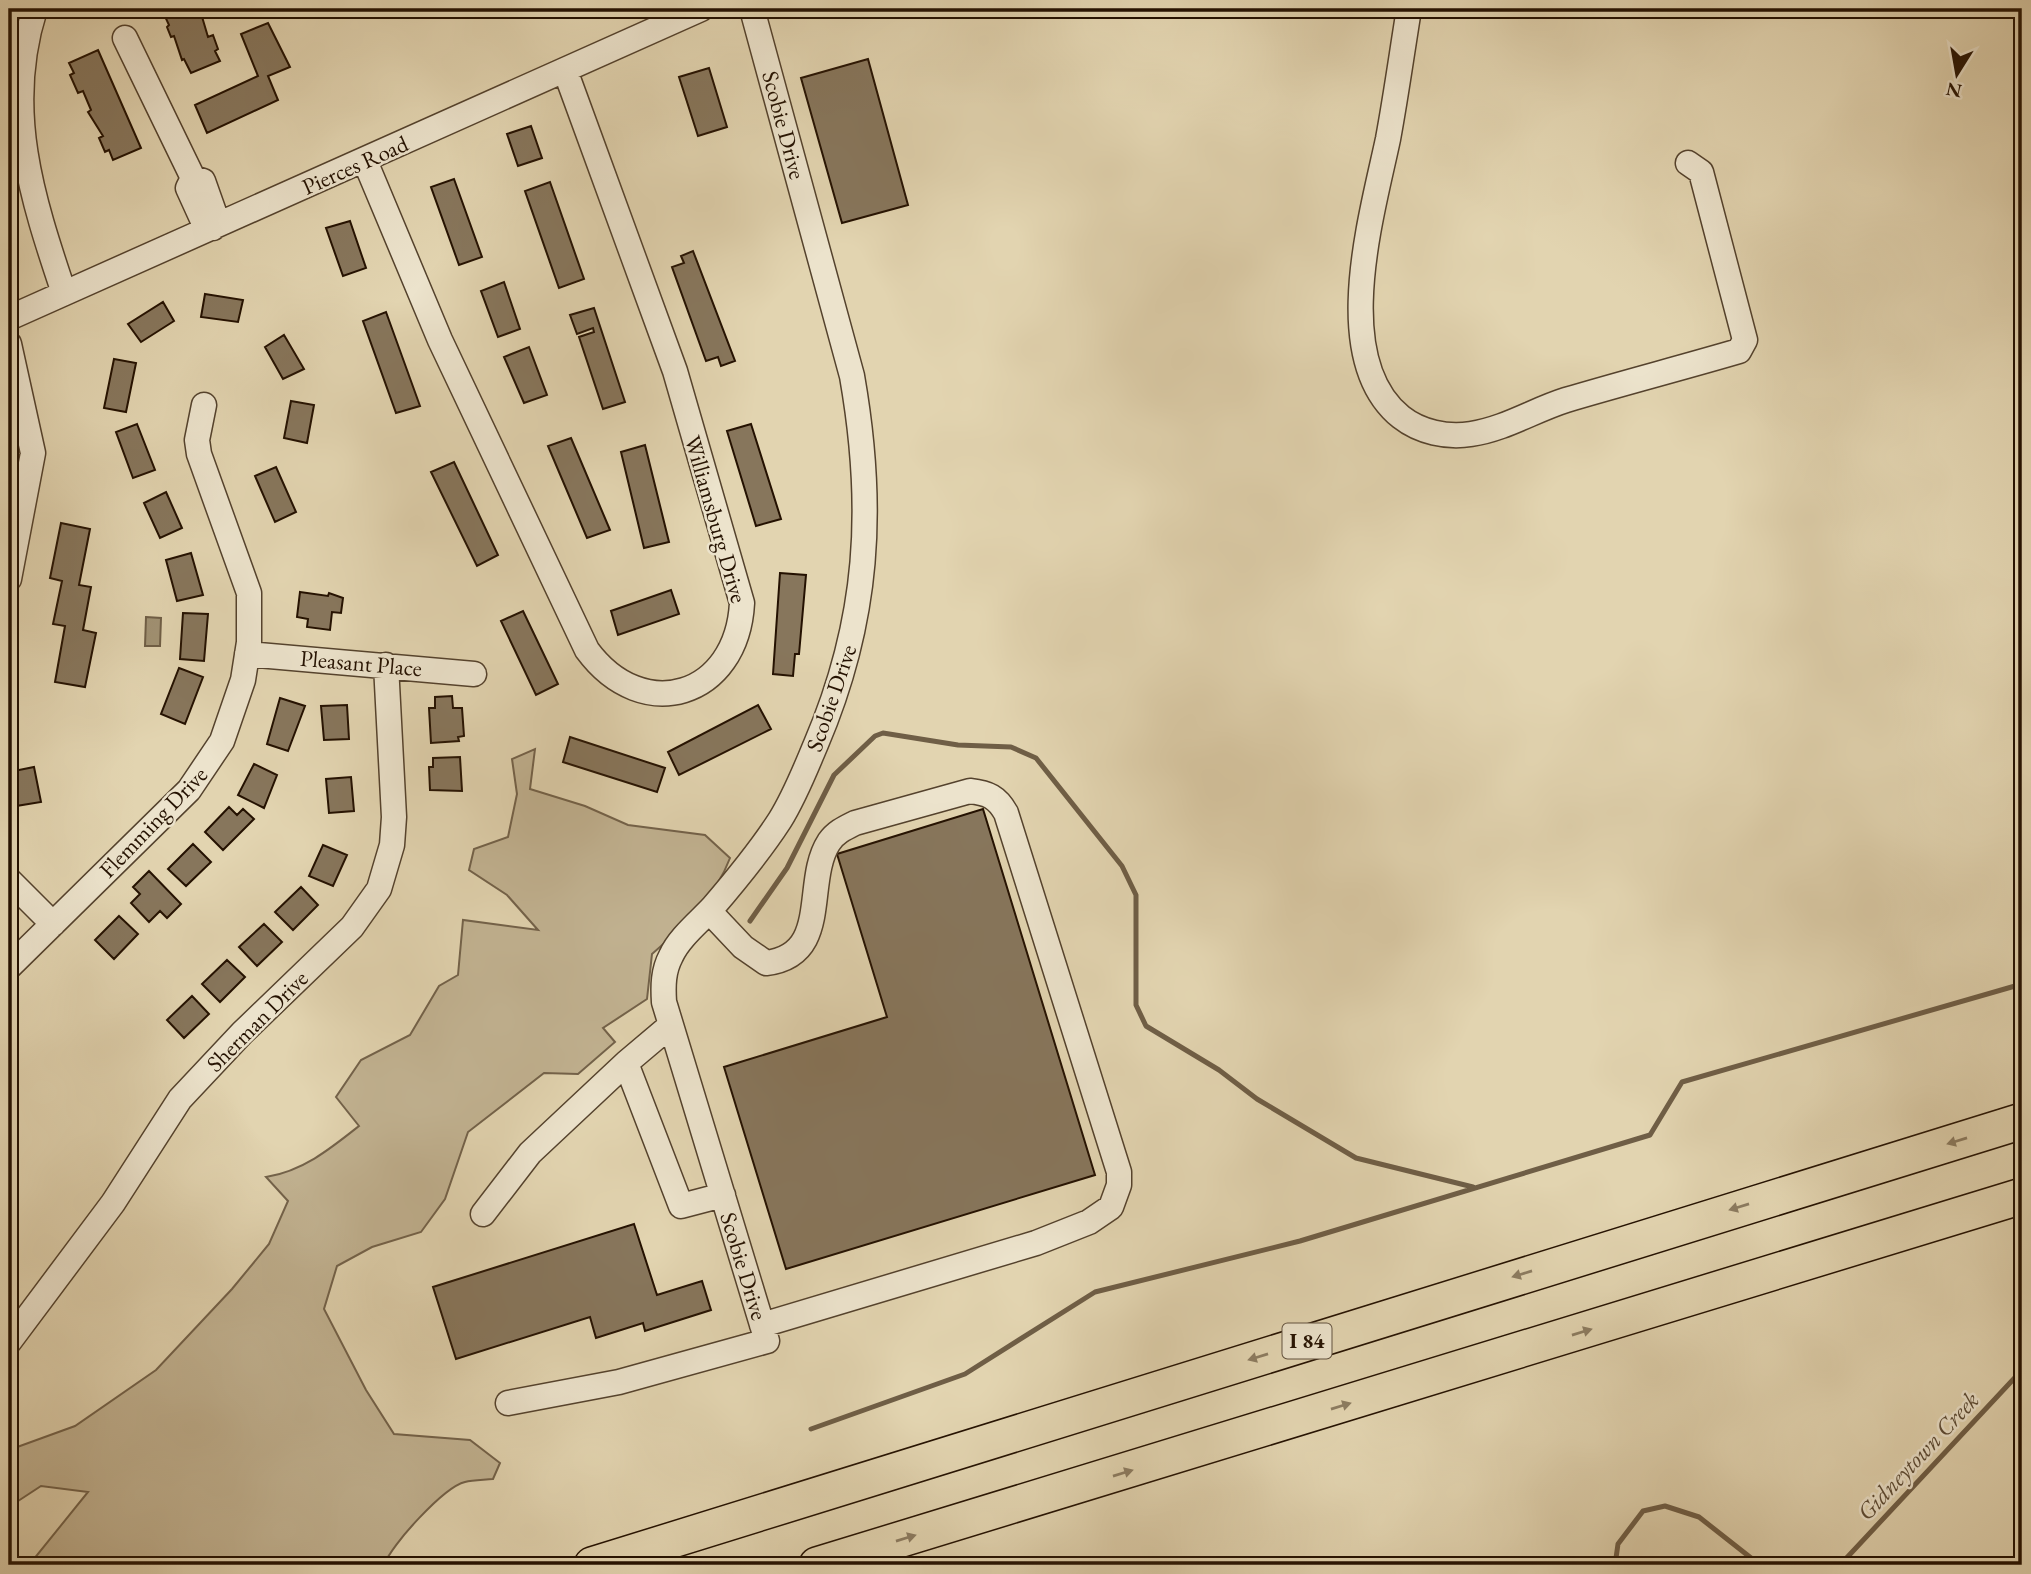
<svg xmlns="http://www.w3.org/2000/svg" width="2031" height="1574" font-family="'EB Garamond',serif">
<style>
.green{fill:#c2b392;stroke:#73624a;stroke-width:2}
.water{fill:#a19274;stroke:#6f5e46;stroke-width:2}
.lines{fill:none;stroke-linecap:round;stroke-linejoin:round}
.stream{stroke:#6f5e46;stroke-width:5}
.building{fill:#87765c;stroke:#241101;stroke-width:2}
.minor-casing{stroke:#54422d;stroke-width:27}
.highway-casing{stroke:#241101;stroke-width:38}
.minor{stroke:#ece3cc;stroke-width:24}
.highway{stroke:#e2d4b0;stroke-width:35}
.oneway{fill:#8c7c61}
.labels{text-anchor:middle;stroke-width:5;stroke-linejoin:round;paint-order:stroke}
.shield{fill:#ece3cc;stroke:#60503e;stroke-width:2}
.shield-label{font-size:21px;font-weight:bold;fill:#241101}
.street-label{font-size:23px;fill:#241101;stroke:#ece3cc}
.water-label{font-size:24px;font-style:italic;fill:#5c4b35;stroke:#ece3cc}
</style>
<rect width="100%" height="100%" fill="#e2d4b0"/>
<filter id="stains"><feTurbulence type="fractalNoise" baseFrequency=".00286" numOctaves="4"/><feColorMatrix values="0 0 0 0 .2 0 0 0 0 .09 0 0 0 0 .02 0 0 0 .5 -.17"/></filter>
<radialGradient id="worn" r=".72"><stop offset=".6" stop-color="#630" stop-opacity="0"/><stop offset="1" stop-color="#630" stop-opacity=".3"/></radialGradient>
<path class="green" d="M535,749L530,789L585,806L628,825L705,835L730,858C716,896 683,927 652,954L647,999L603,1028L615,1042L578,1074L544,1073L468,1132L445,1199L421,1232L372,1247L337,1266L324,1309L366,1390L394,1434L470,1440L500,1463L493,1479C484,1480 473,1480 465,1482C444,1487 391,1545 384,1565H29L88,1492L41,1486L9,1507V1450L75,1426L156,1370L232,1289L269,1244L288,1201L266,1177C303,1171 330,1149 359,1126L336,1097L361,1060L410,1035L439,986L458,975L463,920L538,930L507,895L469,870L474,849L508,837L517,794L512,759Z"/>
<path class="water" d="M146,617L161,618L160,646H145Z"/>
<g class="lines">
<path class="stream" d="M750,921L787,868L834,775L875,736L883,733L958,745L1011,747L1036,758L1122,866L1136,895V1005L1146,1026L1219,1070L1257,1099L1356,1158L1473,1187
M811,1429L965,1374L1095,1292L1300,1241L1650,1135L1682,1082L2022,984
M1615,1565L1618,1544L1643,1511L1665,1506L1699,1517L1760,1565
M1840,1565L2022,1370"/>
</g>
<path class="building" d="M171,9L200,10L208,37L213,35L218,49L215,51L220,61L191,73L184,59L182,60L174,36L171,37L167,27L169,25L163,12Z
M268,23L290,67L268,76L278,100L207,133L195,105L258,76L241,34Z
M98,50L141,148L113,160L109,150L105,152L99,138L103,136L88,112L91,110L83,91L78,93L70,75L74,73L69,63Z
M868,59L908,205L842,223L801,78Z
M709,68L727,127L698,136L679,77Z
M531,126L542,158L518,166L507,134Z
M454,179L482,257L459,265L431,187Z
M550,182L584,279L559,288L525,191Z
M350,221L366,268L343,276L326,228Z
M693,251L735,361L721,366L718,357L706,361L672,267L684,263L681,256Z
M504,282L520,329L498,337L481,291Z
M205,294L243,300L238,322L201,317Z
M163,302L174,321L141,342L128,324Z
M594,308L625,402L603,409L579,337L594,332L593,328L577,334L570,315Z
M386,312L420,406L396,413L363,321Z
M284,335L304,369L283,379L265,347Z
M529,347L547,395L524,403L504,357Z
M114,359L136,363L126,412L104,408Z
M291,401L314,405L307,443L284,438Z
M137,424L155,470L133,478L116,432Z
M751,424L781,519L756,526L727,431Z
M571,438L610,530L587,538L548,446Z
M645,445L669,542L644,548L621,452Z
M454,462L498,555L477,566L431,472Z
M276,467L296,512L275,522L255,476Z
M166,492L182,528L160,538L144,503Z
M61,523L90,529L79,585L91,587L83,630L96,633L85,687L55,682L65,626L53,624L62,581L50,578Z
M191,553L203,595L177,601L166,560Z
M780,573L806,575L799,654H795L793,676L773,674Z
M671,590L679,614L618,635L611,611Z
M300,592L328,596L329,593L343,598L341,613L332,612L330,630L307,627L308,619L297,617Z
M523,611L558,684L536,695L501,621Z
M183,613L208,614L204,661L180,659Z
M9,642L15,643L9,672Z
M179,668L203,677L185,724L161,714Z
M452,696L453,708H462L464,736L458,737L459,741L431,743L429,708H435V697Z
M280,698L305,706L288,751L267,744Z
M347,705L349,739L324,740L321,706Z
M758,705L771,729L679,775L668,752Z
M9,737L16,742L9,752Z
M570,737L665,768L657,792L563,762Z
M460,757L462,791L430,790L429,767H433V758Z
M254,764L277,775L264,808L238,795Z
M34,767L41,802L16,806L9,772Z
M351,777L354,811L329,813L326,779Z
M229,807L237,815L243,809L254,819L223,850L205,832Z
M983,809L1095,1175L786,1269L724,1067L887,1017L837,854Z
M193,844L211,862L186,886L168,869Z
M323,845L347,855L333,886L309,876Z
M149,871L181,904L167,918L160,911L149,922L131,903L140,894L133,887Z
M301,887L318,905L293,930L275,912Z
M119,916L138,934L114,959L95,940Z
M264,924L282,942L257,966L239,947Z
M227,960L245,977L220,1002L202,984Z
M192,996L209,1014L184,1038L167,1020Z
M634,1224L657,1295L702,1281L711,1310L645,1331L643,1323L596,1338L590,1317L456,1359L433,1287Z"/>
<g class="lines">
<defs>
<path id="minor" d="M35,9C3,109 32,198 64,293
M1409,9C1402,52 1396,96 1388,139C1372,215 1329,359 1401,417C1420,432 1447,438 1471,434C1505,429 1534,410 1566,400C1623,383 1681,368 1739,351L1745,340L1701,172L1688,163
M125,38L193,178
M365,161L440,340L587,650C643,726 737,697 742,603L675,371L565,70
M211,222L203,221L188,188L193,178L203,181L215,215L211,222L213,228
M9,318L701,9
M9,344L33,453L9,579
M247,654L474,674
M9,880L53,924
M709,911L743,947L766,963C832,955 803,882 829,842C836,832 845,828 855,823L970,791C988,793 997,797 1006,813L1119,1172V1185L1111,1207L1089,1222L1036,1243L762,1325
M9,967L189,790L222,741L243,680L249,642V593L199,454L197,440L204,405
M671,1025L626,1063L681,1206L723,1195
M483,1214L530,1153L626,1063
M9,1342L113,1203L180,1099L242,1033L352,927L379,889L392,845L394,817L386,665
M508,1403L619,1382L767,1341L664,1002C663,986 663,971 671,956C679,938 699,922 712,908C736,880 760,851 780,820C795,796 805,770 816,744C869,620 875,507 852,376L752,9"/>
<path id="highway" d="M592,1565L2022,1121
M817,1565L2022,1196"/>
</defs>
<use href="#minor" class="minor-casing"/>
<use href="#highway" class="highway-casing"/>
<use href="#minor" class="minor"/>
<use href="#highway" class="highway"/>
</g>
<defs><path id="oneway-solid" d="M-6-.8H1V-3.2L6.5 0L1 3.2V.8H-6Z" transform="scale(1.75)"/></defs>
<g class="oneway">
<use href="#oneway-solid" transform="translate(1957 1141) rotate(163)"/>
<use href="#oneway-solid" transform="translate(1739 1207) rotate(163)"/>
<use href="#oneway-solid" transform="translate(1522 1274) rotate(163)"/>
<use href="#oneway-solid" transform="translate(1582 1332) rotate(-17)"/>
<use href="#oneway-solid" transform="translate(1258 1357) rotate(163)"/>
<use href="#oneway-solid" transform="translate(1341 1406) rotate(-17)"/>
<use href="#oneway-solid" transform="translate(1123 1473) rotate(-17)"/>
<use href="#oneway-solid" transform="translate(906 1538) rotate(-17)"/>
</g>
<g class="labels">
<rect class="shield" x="1282.5" y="1323.5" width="49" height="35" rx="5"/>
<g class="shield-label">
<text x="1307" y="1348">I 84</text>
</g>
<g class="street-label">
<text transform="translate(784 125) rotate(75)" y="8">Scobie Drive</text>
<text transform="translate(355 165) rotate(-24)" y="8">Pierces Road</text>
<text transform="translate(716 519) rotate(74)" y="8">Williamsburg Drive</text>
<text transform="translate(361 663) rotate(5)" y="8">Pleasant Place</text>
<text transform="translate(831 698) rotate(-71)" y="8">Scobie Drive</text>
<text transform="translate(153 822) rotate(-46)" y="8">Flemming Drive</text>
<text transform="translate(257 1021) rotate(-45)" y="8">Sherman Drive</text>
<text transform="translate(744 1266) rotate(73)" y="8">Scobie Drive</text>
</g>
<g class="water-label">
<text transform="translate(1918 1456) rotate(-47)" y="8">Gidneytown Creek</text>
</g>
</g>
<rect width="2031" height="1574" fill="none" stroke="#e2d4b0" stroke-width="35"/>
<rect x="10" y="10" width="2010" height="1553" fill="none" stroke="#241101" stroke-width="3.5"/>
<rect x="18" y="18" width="1996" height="1539" fill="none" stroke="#241101" stroke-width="2"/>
<g transform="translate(1957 74) rotate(191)" stroke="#ece3cc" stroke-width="5" paint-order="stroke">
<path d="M0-5L12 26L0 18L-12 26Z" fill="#241101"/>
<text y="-10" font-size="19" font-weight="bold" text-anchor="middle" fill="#241101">N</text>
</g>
<rect width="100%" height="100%" filter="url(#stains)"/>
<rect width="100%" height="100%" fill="url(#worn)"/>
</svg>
